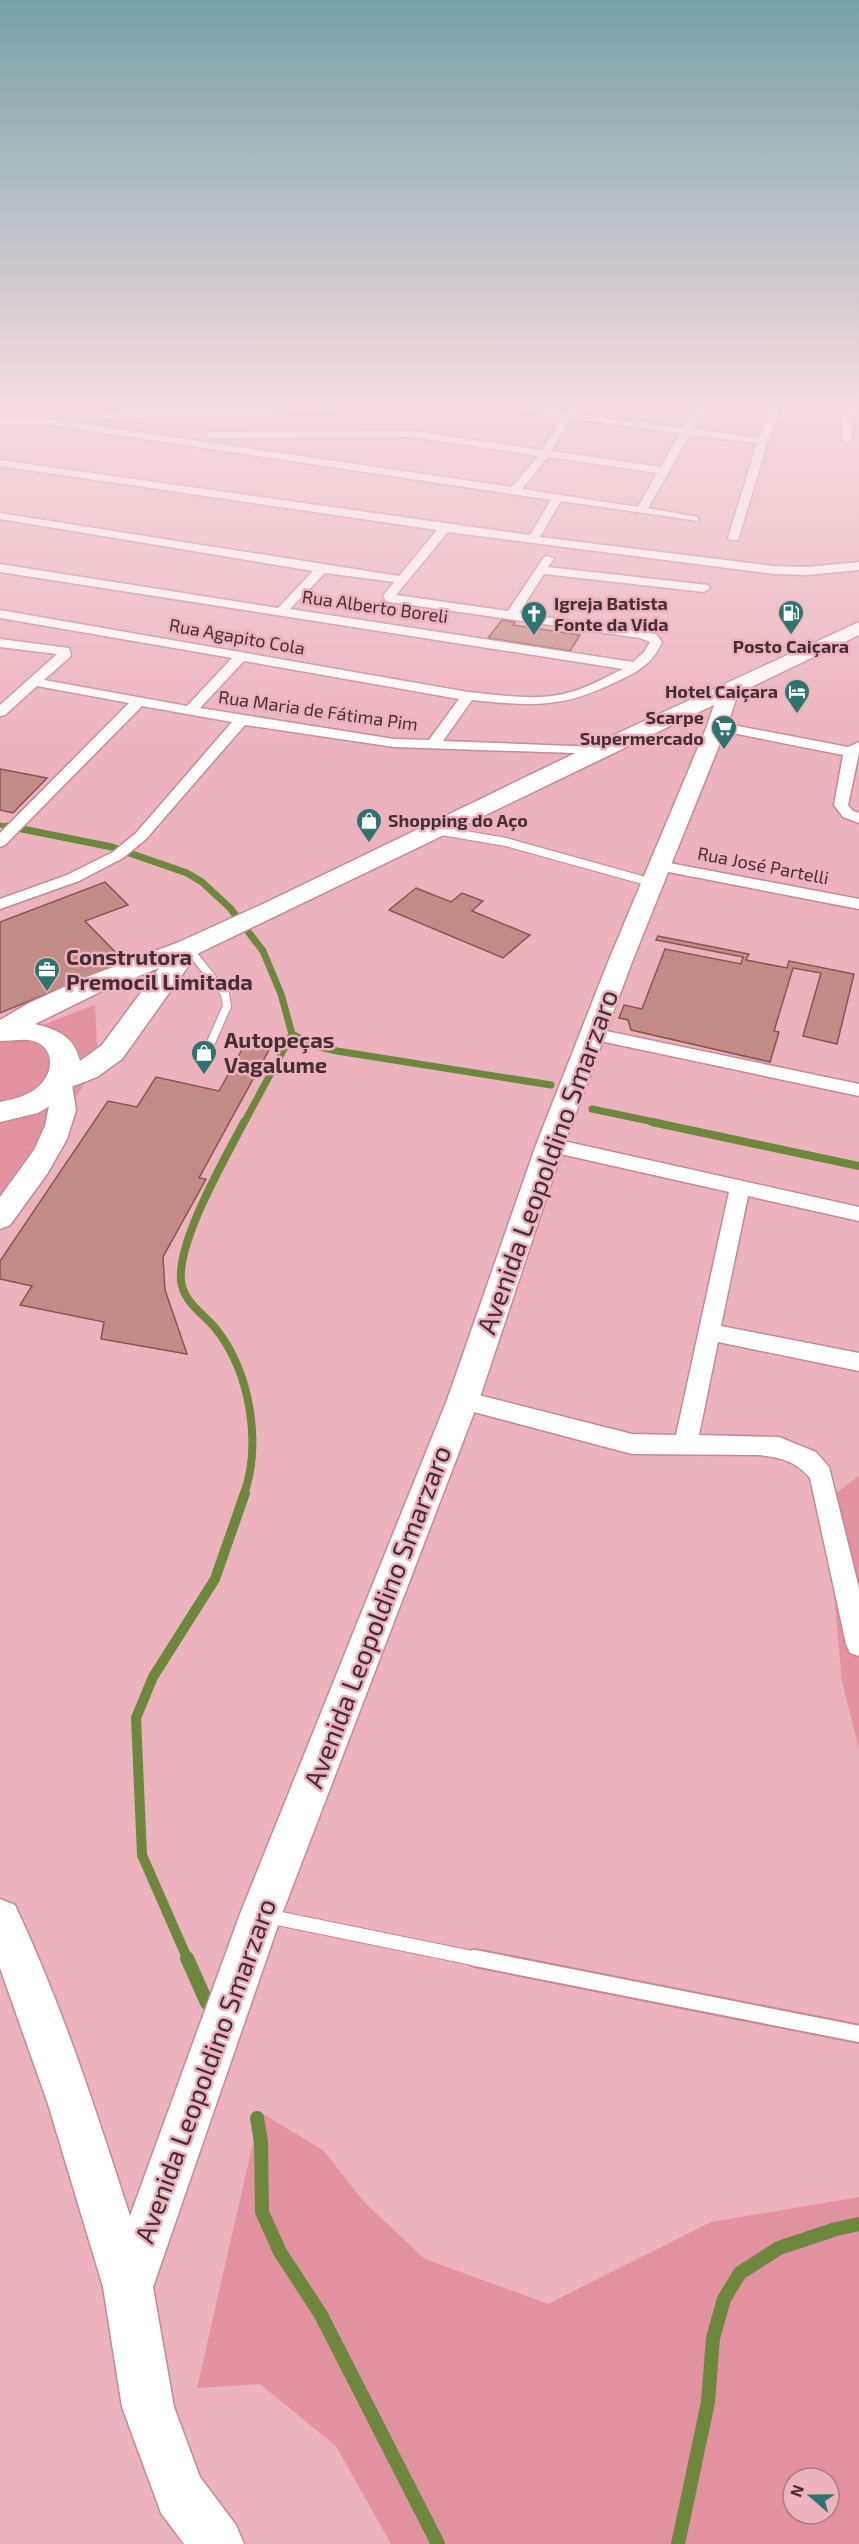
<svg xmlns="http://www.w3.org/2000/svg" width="859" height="2544" font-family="'Exo 2',sans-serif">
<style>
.green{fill:#e392a2;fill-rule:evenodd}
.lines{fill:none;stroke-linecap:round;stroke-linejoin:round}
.stream-far4{stroke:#6d883d;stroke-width:5}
.stream-far3{stroke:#6d883d;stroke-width:7}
.stream-far2{stroke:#6d883d;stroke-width:8}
.stream-far1{stroke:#6d883d;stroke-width:10}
.stream{stroke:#6d883d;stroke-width:14}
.building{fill:#c38c86;stroke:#875550;stroke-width:1.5}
.lane-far2-casing{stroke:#c18a95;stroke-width:10}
.lane-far1-casing{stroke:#c18a95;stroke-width:16}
.lane-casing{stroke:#c18a95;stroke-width:20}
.street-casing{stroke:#c18a95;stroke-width:3}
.secondary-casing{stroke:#c18a95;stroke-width:3}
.highway-casing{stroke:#c18a95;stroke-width:3}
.lane-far2{stroke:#fff;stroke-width:8}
.lane-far1{stroke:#fff;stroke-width:14}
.lane{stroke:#fff;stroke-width:16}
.street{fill:#fff;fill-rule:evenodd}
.secondary{fill:#fff;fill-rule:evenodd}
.highway{fill:#fff;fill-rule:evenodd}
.labels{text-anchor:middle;stroke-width:5;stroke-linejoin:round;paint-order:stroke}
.far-poi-label{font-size:18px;font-weight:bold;fill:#462f34;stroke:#ecb2bd;text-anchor:start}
.far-street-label{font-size:18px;fill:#462f34;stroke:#ecb2bd}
.poi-label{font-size:22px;font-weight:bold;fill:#462f34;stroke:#ecb2bd;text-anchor:start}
.near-street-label{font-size:27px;fill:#462f34;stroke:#ecb2bd}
</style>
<rect width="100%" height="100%" fill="#ecb2bd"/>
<path class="green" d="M95,1005L98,1064L0,1209V1041Z
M859,1476V1749L842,1682L831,1562L833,1495Z
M260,2112L324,2151L364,2202L425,2259L548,2304L711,2222L859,2197V2544H391L336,2446L260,2384L197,2388ZM793,2478H829V2514H793Z"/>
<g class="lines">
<path class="stream-far4" d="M0,825L14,828"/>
<path class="stream-far3" d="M7,826L112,847L187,873L202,882L230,908L263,951L281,994L292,1034L244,1123
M292,1034L315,1046L337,1051L551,1085
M592,1109L659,1123"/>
<path class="stream-far2" d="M652,1122L859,1166
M244,1494C262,1443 250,1372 216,1329C205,1315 187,1305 182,1286C172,1249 226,1157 244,1122"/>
<path class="stream-far1" d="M188,1960L142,1855L136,1718L153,1677L215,1579L245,1493"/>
<path class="stream" d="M187,1958L207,2003
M257,2118L261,2142L262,2212L280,2252L321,2315L438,2544
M678,2544L708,2402L713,2338L724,2299L740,2273L779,2248L836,2229L859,2224"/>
</g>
<path class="building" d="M502,620L515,622L513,625L580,635L570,651L488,638Z
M0,769L47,778L13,813L0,810Z
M105,882L128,905L85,921L125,962L0,1013V922Z
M416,888L451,902L462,893L483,901L472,911L530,935L503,958L389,910Z
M658,936L749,954L746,960L787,968L789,961L854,974L837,1044L803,1036L821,973L793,968L774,1031L779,1032L770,1062L631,1030L628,1020L619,1018L624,1005L642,1009L665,949L741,964L743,957L656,940Z
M244,1046L269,1050L199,1178L206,1179L163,1257L165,1290L187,1354L101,1339L104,1322L20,1305L32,1286L0,1279V1261L108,1101L137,1107L156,1077L219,1091Z"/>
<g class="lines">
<defs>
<path id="lane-far2" d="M436,830L506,842L653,883
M188,948L225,994L227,1006L202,1063"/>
<path id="lane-far1" d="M267,1916L482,1960"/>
<path id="lane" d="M475,1958L859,2034"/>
<path id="street" d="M420,404L373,412L158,416L78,421L73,418L78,415L158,410Z
M472,404H502L565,413L573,405L578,408L574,414L683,428L697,404H707L693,429L759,438L773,404H783L768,441L738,540H730L728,538L757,443L690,435L648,508L698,517V521L561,501L540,537L774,566L807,567L859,562V570L807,575L774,574L448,532L396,595L508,611L544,557L548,556L554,559L548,567L708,585L710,588L704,592L544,574L519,613L656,634L662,642C653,663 639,671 620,680C562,709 534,706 472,700L443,741L598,747L605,751L603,754L394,747L245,725L146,839L123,858L79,881L0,909V899L67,875L113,852L136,833L232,722L142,706L5,845L0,847V833L129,703L37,686L5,715L0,716V705L57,654L0,647V639L69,648L71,654L70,657L44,680L187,706L232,658L0,618V610L468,692C502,695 538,702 571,692C589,687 606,677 623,669L0,572V564L278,608L313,571L0,519V513L399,576L437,530L0,466V460L530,535L551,500L43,424H0V418H43L512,487L538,456L412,437L210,438L205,435L210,432L412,431L542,450L562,418ZM571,419L680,433L661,467L551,451ZM548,457L657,473L638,507L522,489ZM325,573L394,582L383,596L386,601L390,602L640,638L650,642L644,652L633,662L290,609ZM244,661L459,699L429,740L394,739L200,708Z
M852,404H859V409L853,411L852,440L847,443L842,440L843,410Z
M717,722L848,747L859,742V753L848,805L853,811L859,813V823L843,817L834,805L843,755L712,729L710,726L712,723Z
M659,861L859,899V909L653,869L651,866L653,863Z
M592,1028L859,1084V1096L586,1038L583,1034L586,1030Z
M550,1138L859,1207V1221L748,1196L721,1326L859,1353V1371L718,1342L699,1435L779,1437L816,1452L829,1467L859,1588V1656L850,1653L846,1644L810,1478C796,1461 780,1457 758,1455L632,1454L455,1407L452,1400L455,1393L463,1391L632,1434L676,1435L729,1192L543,1150L540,1145L543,1140Z"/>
<path id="secondary" d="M729,684L736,686L739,690L727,726L632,962L564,1145L479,1400L282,1914L153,2287L174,2407L200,2477L236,2525L244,2544H184L161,2513L122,2407L103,2287L48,2104L0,1968V1899L15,1905C62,2005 96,2110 130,2216L240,1914L447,1400L536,1145L608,962L707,726L719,690L722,686Z
M59,1076L68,1079L72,1085L76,1110L67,1139L47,1174L10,1225L0,1229V1197L34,1150L45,1126L49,1106L46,1085L50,1079Z"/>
<path id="highway" d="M859,622V635L197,954L122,1059L97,1077L71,1087L58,1101L38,1113L0,1122V1102C14,1099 28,1096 39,1086C56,1070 54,1044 29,1040C20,1039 9,1041 0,1041V1020L29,1003L84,978L179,942L265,903L590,746ZM159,968L102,1045L80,1061C74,1036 58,1030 35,1024L104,990Z"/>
</defs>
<use href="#lane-far2" class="lane-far2-casing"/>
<use href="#lane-far1" class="lane-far1-casing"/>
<use href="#lane" class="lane-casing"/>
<use href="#street" class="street-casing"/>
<use href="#secondary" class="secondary-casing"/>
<use href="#highway" class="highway-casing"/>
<use href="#lane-far2" class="lane-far2"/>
<use href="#lane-far1" class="lane-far1"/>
<use href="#lane" class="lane"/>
<use href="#street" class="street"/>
<use href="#secondary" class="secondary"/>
<use href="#highway" class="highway"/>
</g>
<linearGradient id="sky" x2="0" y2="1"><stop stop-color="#77a2a4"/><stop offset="0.53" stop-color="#f6dce1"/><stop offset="1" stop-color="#f6dce1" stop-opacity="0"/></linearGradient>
<rect width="859" height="761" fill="url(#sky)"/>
<defs>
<symbol id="fuel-pin" viewBox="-11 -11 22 30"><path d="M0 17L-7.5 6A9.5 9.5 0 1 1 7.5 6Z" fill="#2c746d" stroke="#ecb2bd"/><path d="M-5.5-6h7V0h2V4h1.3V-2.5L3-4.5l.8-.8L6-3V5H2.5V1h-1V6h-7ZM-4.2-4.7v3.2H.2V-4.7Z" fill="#fff"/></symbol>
<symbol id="church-pin" viewBox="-11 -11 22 30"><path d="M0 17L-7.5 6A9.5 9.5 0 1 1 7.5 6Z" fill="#2c746d" stroke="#ecb2bd"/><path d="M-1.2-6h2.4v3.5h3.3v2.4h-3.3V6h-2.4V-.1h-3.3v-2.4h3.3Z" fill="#fff"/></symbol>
<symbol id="hotel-pin" viewBox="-11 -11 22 30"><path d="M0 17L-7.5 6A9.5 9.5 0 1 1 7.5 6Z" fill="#2c746d" stroke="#ecb2bd"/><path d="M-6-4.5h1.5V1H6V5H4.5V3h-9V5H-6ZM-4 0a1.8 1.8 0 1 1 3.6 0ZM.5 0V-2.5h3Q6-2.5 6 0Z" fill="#fff"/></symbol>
<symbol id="supermarket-pin" viewBox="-11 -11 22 30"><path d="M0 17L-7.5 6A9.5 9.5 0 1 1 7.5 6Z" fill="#2c746d" stroke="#ecb2bd"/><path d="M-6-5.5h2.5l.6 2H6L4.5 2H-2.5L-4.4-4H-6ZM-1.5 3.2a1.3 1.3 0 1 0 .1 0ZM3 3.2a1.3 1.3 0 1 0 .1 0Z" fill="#fff"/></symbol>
<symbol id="shop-pin" viewBox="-11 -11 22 30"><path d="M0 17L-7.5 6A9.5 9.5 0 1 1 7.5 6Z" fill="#2c746d" stroke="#ecb2bd"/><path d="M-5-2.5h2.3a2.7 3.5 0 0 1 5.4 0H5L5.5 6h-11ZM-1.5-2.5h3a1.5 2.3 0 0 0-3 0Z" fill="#fff"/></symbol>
<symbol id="office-pin" viewBox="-11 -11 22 30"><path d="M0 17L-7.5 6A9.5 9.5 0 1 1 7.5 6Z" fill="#2c746d" stroke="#ecb2bd"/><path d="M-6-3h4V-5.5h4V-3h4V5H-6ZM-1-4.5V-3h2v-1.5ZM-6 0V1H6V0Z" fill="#fff"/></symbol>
</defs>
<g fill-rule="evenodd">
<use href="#fuel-pin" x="776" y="598" width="30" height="40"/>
<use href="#church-pin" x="519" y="599" width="30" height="40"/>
<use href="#hotel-pin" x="782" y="677" width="30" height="40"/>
<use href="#supermarket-pin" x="709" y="713" width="30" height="40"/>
<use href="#shop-pin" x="354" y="806" width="30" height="40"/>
<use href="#office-pin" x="32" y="955" width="30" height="40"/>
<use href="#shop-pin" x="189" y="1038" width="30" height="40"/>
</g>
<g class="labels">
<g class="far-poi-label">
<text x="554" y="610">Igreja Batista<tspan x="554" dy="21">Fonte da Vida</tspan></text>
<text x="791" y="653" text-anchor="middle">Posto Caiçara</text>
<text x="778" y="698" text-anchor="end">Hotel Caiçara</text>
<text x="704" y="724" text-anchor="end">Scarpe<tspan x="704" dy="21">Supermercado</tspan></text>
<text x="388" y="827">Shopping do Aço</text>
</g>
<g class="far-street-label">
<text transform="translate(375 607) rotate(8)" y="6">Rua Alberto Boreli</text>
<text transform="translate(237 637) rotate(10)" y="6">Rua Agapito Cola</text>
<text transform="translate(318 711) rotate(8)" y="6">Rua Maria de Fátima Pim</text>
<text transform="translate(763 866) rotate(11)" y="6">Rua José Partelli</text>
</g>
<g class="poi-label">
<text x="66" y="965">Construtora<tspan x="66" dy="25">Premocil Limitada</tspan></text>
<text x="224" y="1048">Autopeças<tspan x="224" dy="25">Vagalume</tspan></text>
</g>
<g class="near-street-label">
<text transform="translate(548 1162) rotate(-70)" y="9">Avenida Leopoldino Smarzaro</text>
<text transform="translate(378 1617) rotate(-69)" y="9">Avenida Leopoldino Smarzaro</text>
<text transform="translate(206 2071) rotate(-70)" y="9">Avenida Leopoldino Smarzaro</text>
</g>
</g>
<g transform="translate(811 2496) rotate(290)"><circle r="28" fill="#ecb2bd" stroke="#aa7e86" stroke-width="1.5"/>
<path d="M0-4.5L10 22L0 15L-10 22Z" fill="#2c746d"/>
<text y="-9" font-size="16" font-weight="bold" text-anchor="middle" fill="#462f34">N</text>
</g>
</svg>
